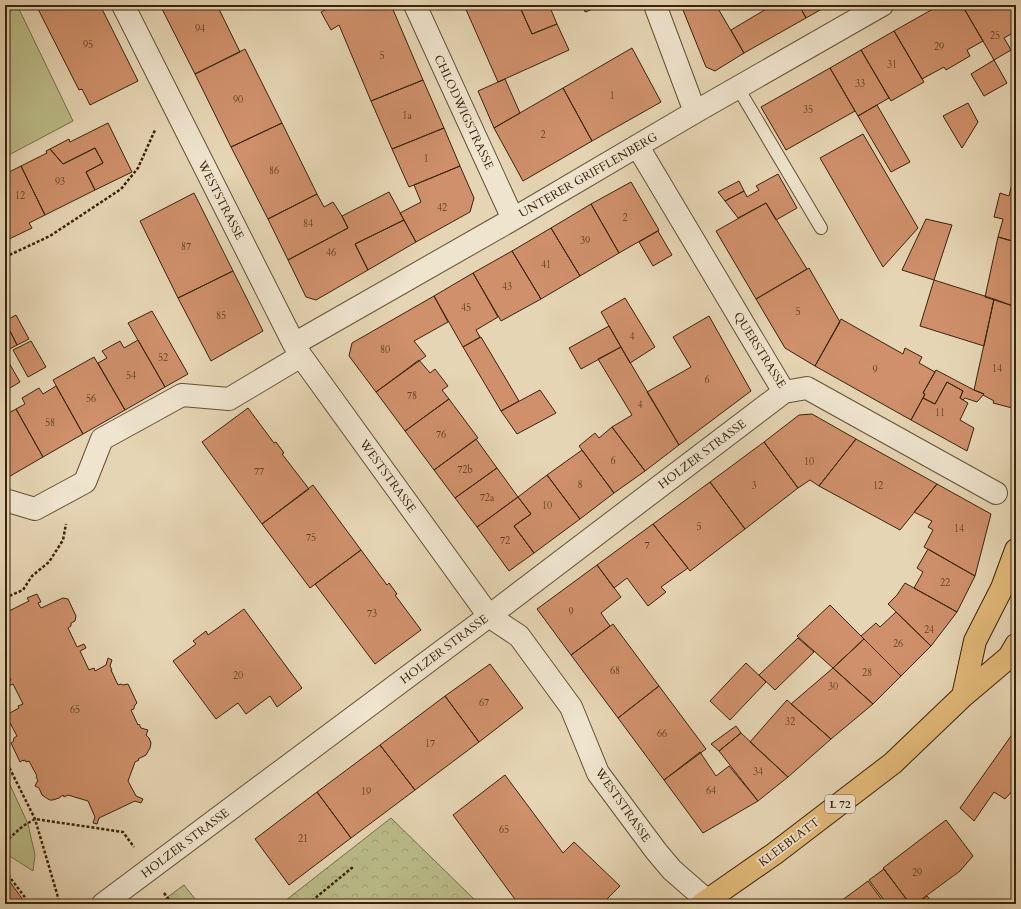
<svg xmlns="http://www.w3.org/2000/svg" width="1021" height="909" font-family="Cardo,serif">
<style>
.grass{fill:#bbbc89;stroke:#7a704a}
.park{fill:url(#park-crowns);stroke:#7a704a}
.building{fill:#cf906b;stroke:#39240b}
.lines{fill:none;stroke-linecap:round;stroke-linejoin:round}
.service-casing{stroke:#645035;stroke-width:14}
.minor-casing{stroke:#645035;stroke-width:24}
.primary-casing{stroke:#39240b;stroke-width:24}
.path{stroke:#39240b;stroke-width:2.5;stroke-dasharray:3 2;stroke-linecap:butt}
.service{stroke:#efe4ce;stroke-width:12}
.minor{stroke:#efe4ce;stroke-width:22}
.primary{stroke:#e3ba7a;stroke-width:22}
.labels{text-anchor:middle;stroke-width:3.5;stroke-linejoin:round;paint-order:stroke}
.number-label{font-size:10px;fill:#5e3f23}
.shield{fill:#efe4ce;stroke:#705e46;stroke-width:1}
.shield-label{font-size:11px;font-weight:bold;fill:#39240b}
.street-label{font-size:12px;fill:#39240b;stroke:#efe4ce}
</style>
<defs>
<pattern id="park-crowns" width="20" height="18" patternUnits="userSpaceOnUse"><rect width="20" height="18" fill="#bbbc89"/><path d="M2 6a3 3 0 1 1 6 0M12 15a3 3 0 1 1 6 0" fill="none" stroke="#a2a175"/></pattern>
</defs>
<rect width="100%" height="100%" fill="#e6d5b4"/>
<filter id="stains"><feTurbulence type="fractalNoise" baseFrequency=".005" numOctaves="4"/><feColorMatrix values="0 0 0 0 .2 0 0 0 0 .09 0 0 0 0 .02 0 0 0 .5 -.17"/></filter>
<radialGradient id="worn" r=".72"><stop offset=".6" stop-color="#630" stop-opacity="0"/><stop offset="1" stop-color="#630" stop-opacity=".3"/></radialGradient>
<path class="grass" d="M5,5H17L73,121L5,157Z
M5,774L28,824L35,855L33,871L11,857L5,849Z"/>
<path class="park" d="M391,818L479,904H281Z
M184,885L199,904H158Z"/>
<path class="building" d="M40,5H100L138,81L90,105L82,89L79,90L37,7Z
M160,5H217L240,52L195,74Z
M335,5H391L423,80L371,101L339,25L331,30L321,12Z
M464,5H519L532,34L557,24L569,50L498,82Z
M519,5H549L557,24L532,34Z
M583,5H604L585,12Z
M681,5H716L744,53L715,71L706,67Z
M773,5H799L806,18L744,53L731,30Z
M799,5H829L806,18Z
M940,5H962L983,41L967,50L970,56L946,70L944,67L922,79L894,31Z
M962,5H1016V31L1004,38L1011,50L994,60Z
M894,31L924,82L891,101L861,50Z
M632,48L661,102L592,141L563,88Z
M245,49L282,123L231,147L195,74Z
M861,50L889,98L858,116L830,68Z
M994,60L1007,83L984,96L971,74Z
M830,68L855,111L786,150L761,107Z
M505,79L520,113L494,128L478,91Z
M423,80L444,128L392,149L371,101Z
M563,88L592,141L523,181L494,128Z
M968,103L978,122L962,148L943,116Z
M877,105L910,162L891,172L858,116Z
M108,123L132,172L95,190L86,172L103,163L95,148L63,164L50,149L69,139L70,142Z
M282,123L317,194L268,219L231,147Z
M444,128L460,166L409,187L392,149Z
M863,134L918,228L883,267L820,158Z
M95,148L103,163L86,172L95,190L45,215L21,166L47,153L46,151L50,149L63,164Z
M21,166L45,215L29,223L32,228L5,241V174Z
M460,166L474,198L470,212L416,242L400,213L421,202L414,185Z
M778,174L797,208L776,220L766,203L738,218L725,201L744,191L747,197L759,190L756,186Z
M1014,176L1016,177V242L998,237L1003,219L994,217L1000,193L1009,196Z
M739,181L744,191L725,201L718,192Z
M631,182L659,230L619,253L591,204Z
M389,192L404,220L355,244L368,270L316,300L306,297L288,260L348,228L342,216Z
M194,193L233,271L178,298L140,221Z
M317,194L324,207L333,202L342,216L348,228L288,260L268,219Z
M766,203L807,269L756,299L716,231Z
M591,204L619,253L580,276L551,228Z
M926,219L952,225L934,280L902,270Z
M404,220L416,242L368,270L355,244Z
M551,228L580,276L541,299L512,251Z
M658,231L672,255L653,266L639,242Z
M998,237L1016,242V307L985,297Z
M512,251L541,299L501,321L473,273Z
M809,268L840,322L815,366L785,348L756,299Z
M233,271L263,331L211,361L178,298Z
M473,273L498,317L476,330L480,337L463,347L434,296Z
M934,280L994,299L984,346L920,326Z
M434,296L448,322L414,341L426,356L376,392L349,356L352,343Z
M625,298L655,347L630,363L601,312Z
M994,299L1016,307V409L993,403L994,401L983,395L984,394L974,390Z
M152,311L188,374L165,387L128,323Z
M16,315L29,339L17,345L5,321Z
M709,316L751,391L679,445L647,392L691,367L673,337Z
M841,319L903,354L905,348L922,357L919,363L935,372L923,393L925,394L911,420L815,366Z
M5,321L17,345L6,351L5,350Z
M609,326L621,347L581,369L569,348Z
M481,337L519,401L501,411L463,347Z
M138,340L165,387L125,410L98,363L107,358L102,351L120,341L124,348Z
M31,341L46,367L28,377L13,350Z
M621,347L679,445L645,471L612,427L632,415L598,359Z
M5,356L20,382L5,391Z
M94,357L125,410L83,434L53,380Z
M419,360L430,373L435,369L448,386L442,390L449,399L405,431L376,392Z
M936,370L974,390L984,394L977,402L965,398L963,400L960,398L963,391L947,382L935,404L923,398L925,394L923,393Z
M947,382L963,391L960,398L968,403L960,420L974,428L967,451L911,420L923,398L935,404Z
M56,386L83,434L43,457L16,409L25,404L22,398L39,388L43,394Z
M540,390L556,413L517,434L501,411Z
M449,399L478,438L434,470L405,431Z
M248,408L274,443L276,442L284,453L282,454L309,489L262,524L202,442Z
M16,409L43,457L5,479V415Z
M812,414L856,439L819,486L810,480L798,488L764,442L799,415Z
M612,427L645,471L614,493L579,446L595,433L599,438Z
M476,439L497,468L455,498L434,470Z
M856,439L937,484L900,530L819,486Z
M764,442L798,488L745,529L710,482Z
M582,450L614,493L580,519L547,475Z
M497,468L518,497L477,527L455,498Z
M547,475L580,519L534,553L514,526L531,514L518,497Z
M710,482L745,529L690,571L653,524Z
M937,484L991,514L975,576L924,547L933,530L928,527L932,521L914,512Z
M313,485L361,550L310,588L262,524Z
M518,497L531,514L514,526L534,553L509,571L477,527Z
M653,524L688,568L661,587L666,592L648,606L627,578L614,588L597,565Z
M928,549L975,576L957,612L914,588L923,572L917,568Z
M361,550L387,585L389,583L397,594L395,595L421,630L375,664L315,584Z
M597,565L621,597L601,613L610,626L571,655L537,609Z
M905,583L957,612L931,646L888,604L897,595Z
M37,594L41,602L38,603L41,608L63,598L68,599L76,616L75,621L71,623V626L68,628L77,647L84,644L86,648L80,651L89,670L94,668L95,671L106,665L108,658L112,660L110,666L112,670H111L118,685L121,684L123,685L128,684L137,703L135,705L134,707V709L131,710L138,725L139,724L141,728L148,730L146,735L149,738L151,743L150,748L146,755L138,759L139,760L135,762L128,781L136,796L143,799L141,803L135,801L99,818L97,824L93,823L95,817L88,801L68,795L64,797L63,795L59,798L53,800H50L48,799L42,795L39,788L35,786L38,780L36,777L37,776L29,761L26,762L25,760L23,761V760L20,762L11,743L13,742L14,738L17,736L8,719L5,718V713L8,714L19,708L18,706L23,704L13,684L5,688V683L11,680L5,669V613L29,601L27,598Z
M830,605L864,639L833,668L797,636Z
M244,609L302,688L277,707L270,696L246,714L238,703L216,719L173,661L196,644L193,641L206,631L208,635Z
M896,612L931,646L901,676L861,636L876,623L880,627Z
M613,624L659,686L618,718L571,655Z
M798,638L814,652L775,690L759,675Z
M864,639L901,676L873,704L833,668Z
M746,663L766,682L730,720L710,701Z
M490,664L523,708L479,742L445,696Z
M833,668L873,704L831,739L791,704Z
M659,686L706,749L664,780L618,718Z
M445,696L479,742L415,790L380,745Z
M787,700L831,739L788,777L750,742Z
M736,726L741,733L719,751L711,744Z
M1016,729V787L1005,799L994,792L974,821L960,808Z
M741,733L788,777L758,801L719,751Z
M380,745L415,790L351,838L317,792Z
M700,752L716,776L729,766L758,801L703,833L664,780Z
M505,775L563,853L574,842L620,886L602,904H515L517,902L453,815Z
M317,792L351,838L289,885L255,839Z
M946,820L973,856L960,871L915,904H910L883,868Z
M884,869L910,904H887L869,880Z
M5,875L26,904H5Z
M868,881L885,904H837Z
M927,896L934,904H916Z"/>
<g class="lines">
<defs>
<path id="service" d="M738,88L821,228"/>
<path id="minor" d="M123,5L294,344L301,356L489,616L519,636L571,707L598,773L656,851L672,870L711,904
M415,5L513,219
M655,5L695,112
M638,147L784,392
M294,344L513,219L695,112L882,5
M5,500L35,509L85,482L102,439L182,395L229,399L301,356
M103,904L489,616L784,392L807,388L996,493"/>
<path id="primary" d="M963,696L975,641L1002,588L1016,550
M702,904L774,854L893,763L963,696L1009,657L1016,645"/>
</defs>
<use href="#service" class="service-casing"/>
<use href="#minor" class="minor-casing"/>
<use href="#primary" class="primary-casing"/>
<path class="path" d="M5,257L50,236L121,189L138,168L155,130
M5,598L23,590L32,576L49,562L63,540L66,524
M5,759L35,819L60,904
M5,842L23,826L35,819L123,832L134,847
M5,871L30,904
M164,893L172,904
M308,904L353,867"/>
<use href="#service" class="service"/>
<use href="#minor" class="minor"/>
<use href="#primary" class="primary"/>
</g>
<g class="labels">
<g class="number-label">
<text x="200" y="32">94</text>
<text x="995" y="39">25</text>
<text x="88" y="48">95</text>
<text x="939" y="50">29</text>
<text x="382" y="59">5</text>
<text x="892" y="68">31</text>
<text x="860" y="87">33</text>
<text x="612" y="99">1</text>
<text x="238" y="103">90</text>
<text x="808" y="113">35</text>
<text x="407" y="119">1a</text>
<text x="543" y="138">2</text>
<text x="426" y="162">1</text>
<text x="274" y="174">86</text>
<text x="60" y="185">93</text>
<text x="20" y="199">12</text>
<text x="442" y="211">42</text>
<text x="625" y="221">2</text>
<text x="308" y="227">84</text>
<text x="585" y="244">39</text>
<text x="186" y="250">87</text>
<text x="331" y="256">46</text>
<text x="546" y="268">41</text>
<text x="507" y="290">43</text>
<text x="466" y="311">45</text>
<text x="798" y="315">5</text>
<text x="221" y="319">85</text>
<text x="632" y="340">4</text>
<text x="385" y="353">80</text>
<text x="163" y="361">52</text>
<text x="997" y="372">14</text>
<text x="875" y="373">9</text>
<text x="131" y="379">54</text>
<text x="707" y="383">6</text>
<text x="412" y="399">78</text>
<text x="91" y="402">56</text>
<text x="640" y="408">4</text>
<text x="940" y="416">11</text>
<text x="50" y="426">58</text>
<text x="441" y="438">76</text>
<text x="613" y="464">6</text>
<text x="809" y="465">10</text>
<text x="465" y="473">72b</text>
<text x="259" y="475">77</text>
<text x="580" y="488">8</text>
<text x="754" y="489">3</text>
<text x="878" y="489">12</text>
<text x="487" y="501">72a</text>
<text x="547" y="509">10</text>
<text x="699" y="530">5</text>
<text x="959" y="532">14</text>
<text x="311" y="541">75</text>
<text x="505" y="544">72</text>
<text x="647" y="549">7</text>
<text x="945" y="586">22</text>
<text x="571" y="615">9</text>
<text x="372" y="617">73</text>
<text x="929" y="633">24</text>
<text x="898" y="647">26</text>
<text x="615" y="674">68</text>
<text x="867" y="676">28</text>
<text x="238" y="679">20</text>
<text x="833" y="690">30</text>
<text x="484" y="706">67</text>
<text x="75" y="713">65</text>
<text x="790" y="725">32</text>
<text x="662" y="737">66</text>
<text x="430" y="747">17</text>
<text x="758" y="775">34</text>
<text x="711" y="794">64</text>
<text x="366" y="795">19</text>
<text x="504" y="833">65</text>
<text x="303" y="842">21</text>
<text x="917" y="876">29</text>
</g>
<rect class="shield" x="825" y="795" width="30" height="18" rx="3"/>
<g class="shield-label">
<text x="840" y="808">L 72</text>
</g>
<g class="street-label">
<text transform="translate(464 112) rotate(65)" y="4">CHLODWIGSTRASSE</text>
<text transform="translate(588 175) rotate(-30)" y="4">UNTERER GRIFFLENBERG</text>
<text transform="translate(221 200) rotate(63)" y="4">WESTSTRASSE</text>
<text transform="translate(760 350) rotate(58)" y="4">QUERSTRASSE</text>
<text transform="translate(702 454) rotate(-37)" y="4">HOLZER STRASSE</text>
<text transform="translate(388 476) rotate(54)" y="4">WESTSTRASSE</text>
<text transform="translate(444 649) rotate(-37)" y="4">HOLZER STRASSE</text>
<text transform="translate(623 805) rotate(55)" y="4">WESTSTRASSE</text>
<text transform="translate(789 842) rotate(-37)" y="4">KLEEBLATT</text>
<text transform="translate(185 843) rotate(-37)" y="4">HOLZER STRASSE</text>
</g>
</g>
<rect width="1021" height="909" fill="none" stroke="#e6d5b4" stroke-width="20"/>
<rect x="6" y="6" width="1009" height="897" fill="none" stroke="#39240b" stroke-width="2"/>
<rect x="10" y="10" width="1001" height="889" fill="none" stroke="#39240b"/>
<rect width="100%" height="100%" filter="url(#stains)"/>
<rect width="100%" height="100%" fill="url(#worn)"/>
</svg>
